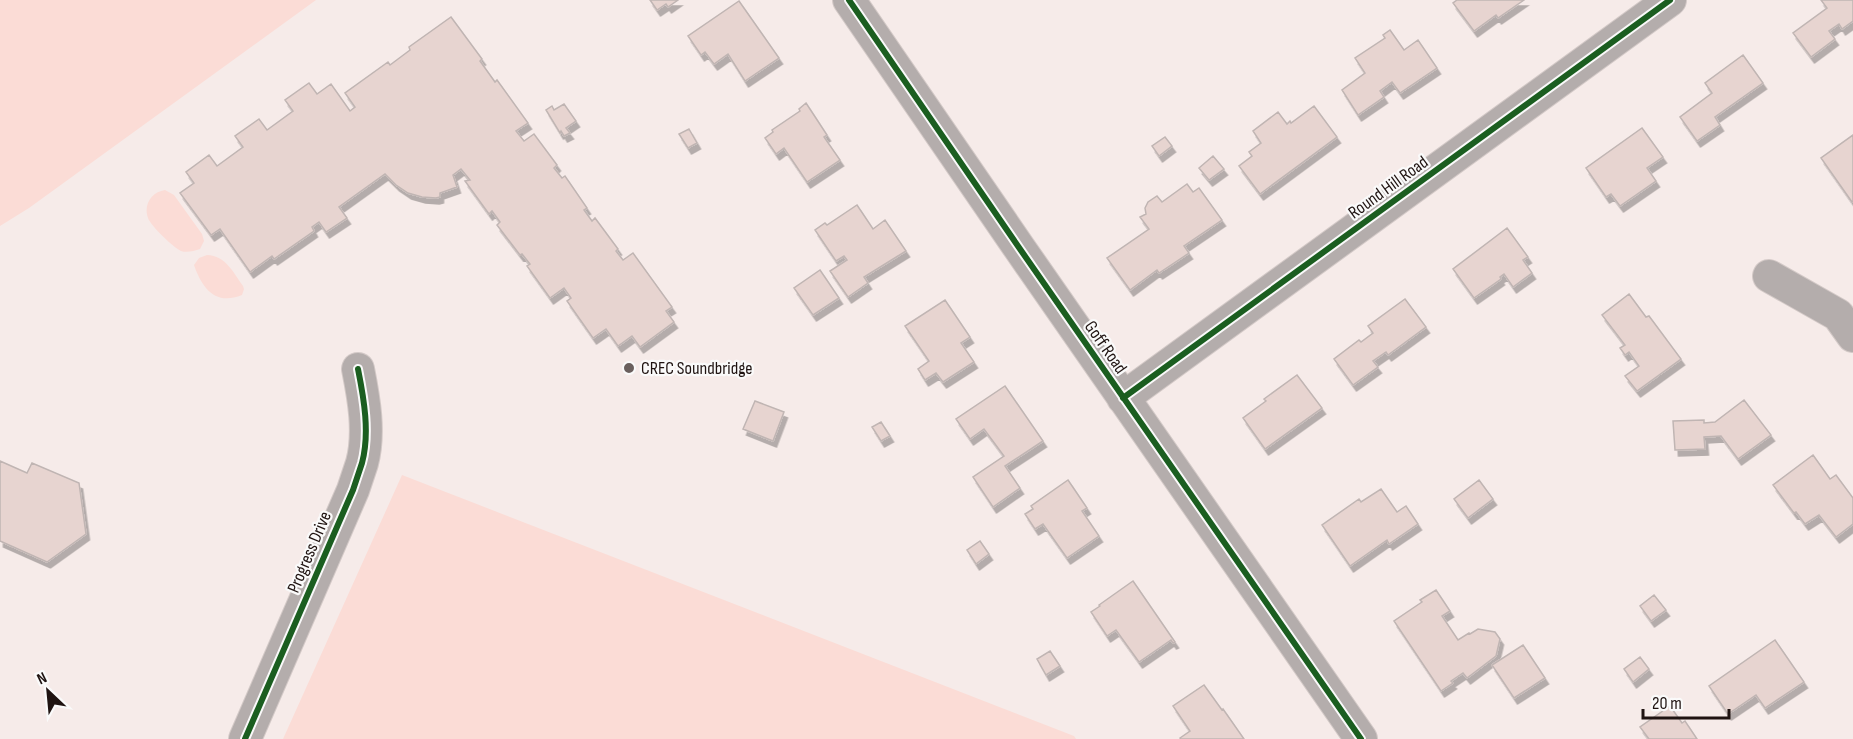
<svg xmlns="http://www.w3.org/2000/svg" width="1853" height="739" font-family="'Sofia Sans Condensed',sans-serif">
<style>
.green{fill:#fbdcd6}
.building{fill:#e7d4d0;stroke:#c0b5b3;stroke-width:1.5;filter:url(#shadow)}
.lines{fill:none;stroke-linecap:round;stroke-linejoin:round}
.minor-casing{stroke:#d3c9c7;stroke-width:34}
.minor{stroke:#b4adac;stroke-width:32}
.cycleway-casing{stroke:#fafafa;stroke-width:10}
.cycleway{stroke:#1b5e20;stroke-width:6}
.poi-dot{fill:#6a5f5d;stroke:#fafafa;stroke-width:2}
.labels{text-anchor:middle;stroke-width:4.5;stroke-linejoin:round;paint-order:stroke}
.street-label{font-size:18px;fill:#1f1311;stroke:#fafafa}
.poi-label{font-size:18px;fill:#1f1311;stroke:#fafafa;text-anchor:start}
</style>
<defs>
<filter id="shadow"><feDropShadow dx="3.5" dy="6" stdDeviation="0" flood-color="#0004"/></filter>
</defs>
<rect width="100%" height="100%" fill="#f6ebe9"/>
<path class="green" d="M0,0H316L29,208L0,226Z
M165,190L174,195L202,234L204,241L200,249C194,251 187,253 181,251C173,247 151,226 148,218C143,204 152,192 165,190Z
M207,255C226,256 233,272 243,286L244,289L242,295C215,306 202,288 194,265L199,258Z
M402,475L1074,736L1076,739H283Z"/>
<path class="building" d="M650,0H678L668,7L666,4L657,10Z
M1457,0H1524L1498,18L1496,15L1474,31L1453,3Z
M1821,0H1853V21L1842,29L1839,24L1829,31L1835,39L1811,57L1793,33L1827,8Z
M739,1L779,58L745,81L728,54L714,64L705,52L701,55L688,36Z
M451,17L482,59L480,61L495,82L497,80L528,123L516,131L524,141L534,134L557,165L554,168L562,178L565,176L587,208L584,210L592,221L595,218L618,249L616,251L623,260L633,253L672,307L666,311L674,322L640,347L632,336L618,346L606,329L593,338L567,301L571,298L564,288L550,298L527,266L530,264L522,254L520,255L497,225L500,222L492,211L489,214L465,181L470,180L461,169L453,175L457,187L440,193V197L436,198L422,197L408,193L396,185L385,174L339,207L347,218L326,232L319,222L312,227L314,231L274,259L272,256L250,272L220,229L211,235L180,193L194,183L186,172L209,155L217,166L243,147L235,136L259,119L267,130L293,111L285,100L309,83L317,94L331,84L350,111L355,107L345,93L388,62L390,65L410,50L409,47Z
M1390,30L1404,50L1418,40L1437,68L1400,93L1392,82L1380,91L1384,97L1358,115L1342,90L1365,73L1355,58L1385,38L1383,35Z
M1743,55L1763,83L1715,117L1720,125L1697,141L1680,117L1712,93L1705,83Z
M806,103L827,135L824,137L840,160L807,182L784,148L776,154L765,138L773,132L772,130L800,111L799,109Z
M564,104L576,121L566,128L570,133L564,136L561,131L560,133L546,110L552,106L554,110Z
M1314,106L1337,137L1260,194L1239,166L1252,156L1249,152L1261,143L1253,131L1278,112L1287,124L1290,121L1291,123Z
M1642,128L1663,157L1647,168L1656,181L1620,206L1611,194L1606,197L1586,168Z
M689,129L697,143L688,148L679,134Z
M1853,135V201L1852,202L1821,158Z
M1165,137L1172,146L1159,156L1152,146Z
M1213,156L1224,169L1209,180L1199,168Z
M1187,184L1193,192L1199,188L1222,220L1184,246L1189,253L1159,273L1157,270L1130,290L1107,258L1149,229L1140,217L1146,214L1145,208L1148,202L1157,196L1162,202Z
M857,205L873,229L885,220L906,251L864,277L868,283L848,297L830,271L847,260L844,256L836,261L815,230L825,223L827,225Z
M1507,228L1528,257L1523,260L1532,273L1513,287L1504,274L1500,277L1501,279L1474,298L1453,269Z
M820,270L839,298L813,315L794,288Z
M1629,294L1646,317L1649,316L1681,359L1637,391L1625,376L1639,366L1629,352L1625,355L1620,348L1625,345L1602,315Z
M1405,299L1426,327L1388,355L1386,352L1373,361L1378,367L1353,385L1334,359L1359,340L1361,342L1373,333L1368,326Z
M945,300L970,337L961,343L974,362L943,382L936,373L925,380L918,369L929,361L905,326Z
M1297,375L1322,408L1265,449L1243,418L1266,401L1264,399Z
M1005,386L1043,441L1005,466L1020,488L993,507L973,477L1004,456L984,429L970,439L956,419Z
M1744,400L1771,435L1738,459L1721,436L1704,437L1705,449L1675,450L1673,421L1704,420V423L1715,422Z
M755,401L784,412L773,441L743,429Z
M881,422L890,436L881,441L872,427Z
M1813,455L1830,479L1836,475L1853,498V524L1836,537L1819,515L1805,524L1796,512L1794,513L1773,485Z
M0,461L27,473L32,463L79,483L86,534L47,562L0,541Z
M1068,480L1087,508L1082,511L1099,536L1067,558L1043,524L1035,529L1025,514L1033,509L1031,506Z
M1479,480L1493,499L1468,518L1454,499Z
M1381,489L1397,512L1406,506L1418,524L1389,544L1387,540L1350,566L1322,525L1359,499L1361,502Z
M980,541L989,554L976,564L967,550Z
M1133,581L1175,642L1173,643L1171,640L1139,662L1116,630L1107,636L1091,612L1100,606L1099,605Z
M1436,590L1450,611L1442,616L1458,640L1469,633L1470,634L1478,629L1495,632L1500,639L1496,656L1467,678L1463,673L1451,681L1453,683L1441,691L1394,621L1422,602L1420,600Z
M1654,595L1666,610L1651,621L1640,606Z
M1775,640L1804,682L1765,708L1756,695L1728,714L1709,686Z
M1523,645L1545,678L1514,698L1492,665Z
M1050,651L1060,666L1046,675L1037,659Z
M1640,657L1649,669L1633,682L1624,669Z
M1204,685L1222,710L1223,709L1244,739H1181L1180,738L1190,731L1173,706Z
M1670,706L1682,723L1685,721L1697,739H1649L1640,727Z"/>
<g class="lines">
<defs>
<path id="minor" d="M849,0L1020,249L1361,739
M1769,276L1838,315L1853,336
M1123,398L1670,0
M245,739L353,490C356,481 359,472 362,463C370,433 364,399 358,369"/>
</defs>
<use href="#minor" class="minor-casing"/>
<use href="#minor" class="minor"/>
<defs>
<path id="cycleway" d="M849,0L1020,249L1361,739
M1123,398L1670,0
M245,739L353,490C356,481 359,472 362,463C370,433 364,399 358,369"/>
</defs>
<use href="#cycleway" class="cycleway-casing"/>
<use href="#cycleway" class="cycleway"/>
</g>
<circle class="poi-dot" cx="629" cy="368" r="6"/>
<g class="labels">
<g class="street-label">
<text transform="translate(1388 187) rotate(-36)" y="6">Round Hill Road</text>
<text transform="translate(1106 347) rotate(55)" y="6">Goff Road</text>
<text transform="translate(309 552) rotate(-67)" y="6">Progress Drive</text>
</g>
<g class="poi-label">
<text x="641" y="374">CREC Soundbridge</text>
</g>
</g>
<g transform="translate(48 691) rotate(334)" stroke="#fafafa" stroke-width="4.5" paint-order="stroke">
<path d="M0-4.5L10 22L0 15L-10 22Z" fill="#1f1311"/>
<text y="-9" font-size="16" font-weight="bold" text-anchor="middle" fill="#1f1311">N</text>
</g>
<path d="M1643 709v9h86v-9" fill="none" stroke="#1f1311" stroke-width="3"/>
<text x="1652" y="709" font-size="18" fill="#1f1311" stroke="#fafafa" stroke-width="4.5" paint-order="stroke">20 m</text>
</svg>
